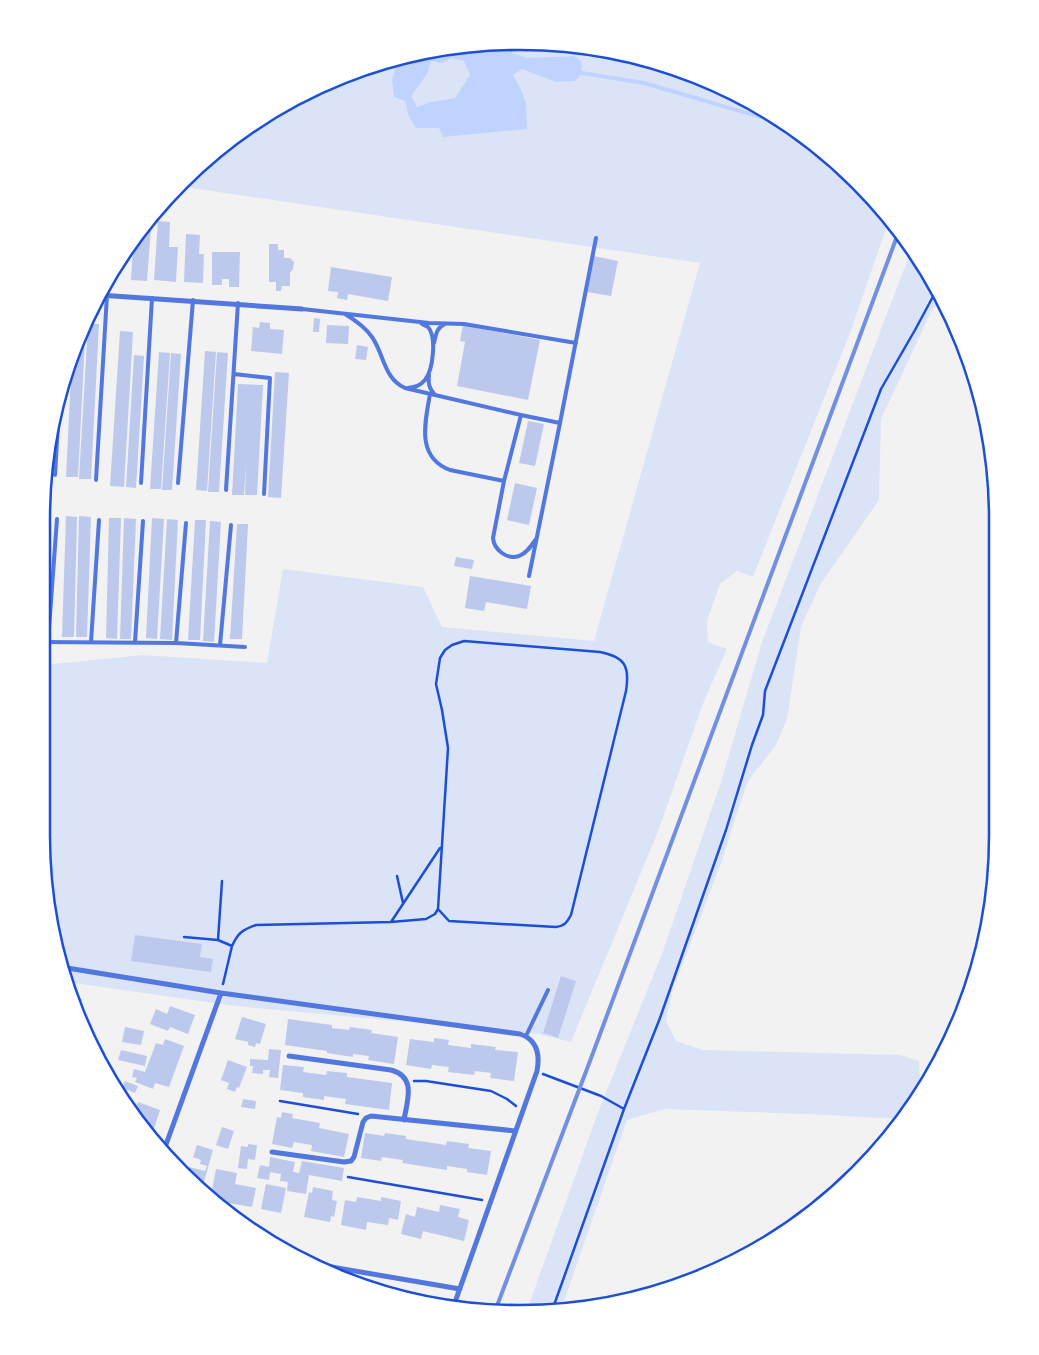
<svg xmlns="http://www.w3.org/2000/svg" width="1039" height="1355" font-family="Raleway,sans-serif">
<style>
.green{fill:#dbe4f7}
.water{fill:#bfd3fe;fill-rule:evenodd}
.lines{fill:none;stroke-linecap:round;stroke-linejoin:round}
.stream{stroke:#bfd3fe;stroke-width:4}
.building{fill:#bdc9ec}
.path{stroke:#1d4ed8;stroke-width:2.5}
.service{stroke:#5277de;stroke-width:4}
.minor{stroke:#5277de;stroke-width:5}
.rail{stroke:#7290e2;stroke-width:4}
.rim{fill:none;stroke:#1d4ed8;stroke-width:2.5}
</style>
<rect width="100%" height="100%" fill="#f2f2f2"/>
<path class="green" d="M520,41L613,51L703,78L785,122L858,182L889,220L850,333L753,577L737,571L720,584L707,621L708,642L727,649L702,706L659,829L571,1042L538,1034L235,1006L67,982L58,960L41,836L42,665L143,655L267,663L283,569L423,587L442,627L594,641L700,263L184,187L254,122L337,78L426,50Z
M912,248L917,254L941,302L933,308L881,419L879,500L820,585L801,627L787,719L776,745L748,781L735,819L722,861L673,989L666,1021L676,1041L703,1050L900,1055L919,1061L921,1094L917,1101L902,1119L806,1114L665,1109L627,1120L562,1307L526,1313L597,1115L663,951L721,782L762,642Z"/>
<path class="water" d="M510,42L512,53L527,58L574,56L581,61L582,73L575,81L556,82L522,69L513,75L522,92L526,104L527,129L443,137L439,128H416L409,117L405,101L394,97L392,80L398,59L426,50ZM451,58L464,61L470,75L455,98L431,102L417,107L411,96L427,74L431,61L442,63Z"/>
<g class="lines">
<path class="stream" d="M582,73L644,83L771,120L787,123"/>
</g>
<path class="building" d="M158,221L170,222L169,247H178L176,282L154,280Z
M141,227L151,228L147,281L131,280L133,247H129V246Z
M186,234L200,235L199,254H204L203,283L184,282Z
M269,244H278V250H284V258H290L294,262L293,269L290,273V286H282L281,291H276V282H269Z
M212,252H240L239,287H229V279H222V285H212Z
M594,256L618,261L611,296L587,292Z
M331,267L392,277L388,301L348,294L347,300L337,298L338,292L328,291Z
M314,318L320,319L319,332H313Z
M86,320L78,477H66L72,356Z
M260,322L270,323V329L284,330L282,354L251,351L253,327L259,328Z
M88,324H99L91,479H79Z
M327,325L349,326L348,344L326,343Z
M463,325L540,340L528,400L457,386L465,342L460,341Z
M120,331L133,332L124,487L110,486Z
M357,345L368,347L366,360L355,359Z
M205,351L216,352L207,491L196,490Z
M159,352L170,353L161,489H150Z
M217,352L228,353L219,492H208Z
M171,353L181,354L172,490H162Z
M134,355L144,356L136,488L126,487Z
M275,372L289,373L281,498L268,497Z
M238,384L263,385L257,495H245L246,464L244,495H232Z
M55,410H57L52,482H43Z
M528,421L544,424L535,466L519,463Z
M515,483L537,488L529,525L507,520Z
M42,514H46L44,618H42Z
M66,516L77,517L74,637H62Z
M79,516L91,517L87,637H76Z
M109,518H121L117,639L106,638Z
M124,518L136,519L131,639H120Z
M152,518L164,519L157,639L146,638Z
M167,519L178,520L172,640L160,639Z
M195,520H206L200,640H188Z
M210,521L221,522L214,642L203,641Z
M237,524H248L242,639H230Z
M456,557L474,560L472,569L454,566Z
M470,576L531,586L527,609L486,602L484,611L465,608Z
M135,935L202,944L200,957L213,959L211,972L131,961Z
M561,976L576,981L558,1038L543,1033Z
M74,998L82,999L80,1013Z
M170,1006L195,1015L188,1034L170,1027L168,1031L150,1024L156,1009L167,1014Z
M242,1017L266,1024L260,1044L256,1043L255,1047L248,1045V1042L235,1039Z
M288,1019L332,1025V1028L349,1030L350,1027L372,1030L371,1033L398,1037L394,1064L368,1060L369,1056L353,1054V1057L327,1053V1051L285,1045Z
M125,1027L144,1031L141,1045L122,1042Z
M434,1038L449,1040L448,1045L471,1048V1044L496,1047L495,1050L518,1052L514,1081L490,1078L491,1073L475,1071L474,1075L448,1072L449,1067L432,1065L431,1069L406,1065L410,1039L434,1042Z
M165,1039L184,1046L169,1087L155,1083L153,1089L135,1082L137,1078L132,1077L134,1069L145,1072L156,1043L163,1045Z
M269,1049L281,1050L278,1078L269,1077L270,1070H263V1074L252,1073L253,1066H250V1059L268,1060Z
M121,1050L147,1056L145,1066L118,1060Z
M228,1060L247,1067L239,1088L237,1087L235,1092L227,1089L229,1083L221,1080Z
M283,1065L304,1067L303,1072L326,1075L327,1071L347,1073V1077L392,1083L389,1110L345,1104L346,1099L324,1096V1100L303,1097V1093L280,1090Z
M125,1081L138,1086L135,1093L122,1088Z
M243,1099L256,1101L255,1109L241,1107Z
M138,1102L160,1110L152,1135L129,1105L136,1108Z
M282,1112L293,1114L292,1118L320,1123L319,1128L349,1134L344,1157L311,1151L312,1145L294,1142L292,1148L272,1144L277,1117L281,1118Z
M222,1127L234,1131L228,1149L216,1145Z
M365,1133L384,1136L385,1133L406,1136V1139L446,1145L447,1141L469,1144L468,1148L491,1151L487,1175L467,1172V1169L447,1166V1170L402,1163L403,1160L382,1157L381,1161L361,1158Z
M248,1144L257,1145L255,1160L248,1159L247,1169L238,1168L241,1146L248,1147Z
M197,1145L213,1150L202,1189L186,1177L189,1167L205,1171L207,1166L200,1164L201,1160L193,1157Z
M270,1157L295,1162L293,1172L299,1173L302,1161L344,1168L342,1181L309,1175L306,1194L287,1191L288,1182L280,1181L281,1174L270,1172L269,1180L257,1178L260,1165L269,1167Z
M216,1169L237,1173L235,1184L256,1188L252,1207L217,1201L211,1196Z
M266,1184L286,1188L281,1213L261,1209Z
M313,1187L333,1191L332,1200L337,1201L334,1217L331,1216L330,1222L304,1217L309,1192L312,1193Z
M357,1197L381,1201V1197L401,1201L398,1220L389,1218L388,1225L367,1222L366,1230L341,1225L345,1200L356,1202Z
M440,1205L460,1209L458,1217L469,1220L464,1241L423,1231L421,1239L401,1234L406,1214L415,1217L417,1207L439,1212Z"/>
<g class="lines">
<path class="path" d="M397,876L403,903
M391,922L440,848
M184,937L218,940L232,946L223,984
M218,940L222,881
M232,946C238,933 242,930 256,925L391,922L426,919L435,914L438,909L449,921L556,927C565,926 567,922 571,915L626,691C630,666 625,657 600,652L464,641L452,645L445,650L440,658L436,684L442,710L448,748L438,909
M543,1074L601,1096L624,1109
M414,1081H426L491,1091L507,1099L516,1106
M280,1101L358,1114
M348,1177L482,1200
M553,1308L624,1109L660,1018L726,830L752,745L763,715L765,691L881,389L915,330L936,291"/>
<path class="service" d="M302,309L429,323L464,324L576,343
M345,314C355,320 365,327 372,337C384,354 384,379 405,388L521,415L560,423
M434,343C436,335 436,328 445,324
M234,374L270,378L264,494
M429,375C428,384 429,388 435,395
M408,388C415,387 420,386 425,380C433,370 437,337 428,327C426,326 423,325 421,323
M430,394C425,423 416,457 450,470L504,481
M521,415L504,481L493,538C494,550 507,560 519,556C527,553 532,545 536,539
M55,475L60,390
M96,480L107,295
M141,483L152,298
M178,483L193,300
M226,490L238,303
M529,576L560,423L596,238
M42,642L176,643L245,647
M48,642L57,519
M91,642L99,520
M135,642L143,521
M176,643L186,523
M220,645L231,525
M526,1036L548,990"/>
<path class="minor" d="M99,295L302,309
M61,967L221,993L520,1034C538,1040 540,1055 537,1071L454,1305
M289,1056L391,1070C417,1077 407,1101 404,1120
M164,1150L221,993
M272,1152L344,1162L351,1161L354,1157L363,1122L366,1118L371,1116L516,1131
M314,1264L460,1289"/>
<path class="rail" d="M495,1311L590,1061L899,231"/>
</g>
<path d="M0 0H1039V1355H0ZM519 50H520A469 469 0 0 1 989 519V836A469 469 0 0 1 520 1305H519A469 469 0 0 1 50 836V519A469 469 0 0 1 519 50Z" fill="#fff" fill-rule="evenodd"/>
<path class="rim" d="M519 50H520A469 469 0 0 1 989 519V836A469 469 0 0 1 520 1305H519A469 469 0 0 1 50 836V519A469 469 0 0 1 519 50Z"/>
</svg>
